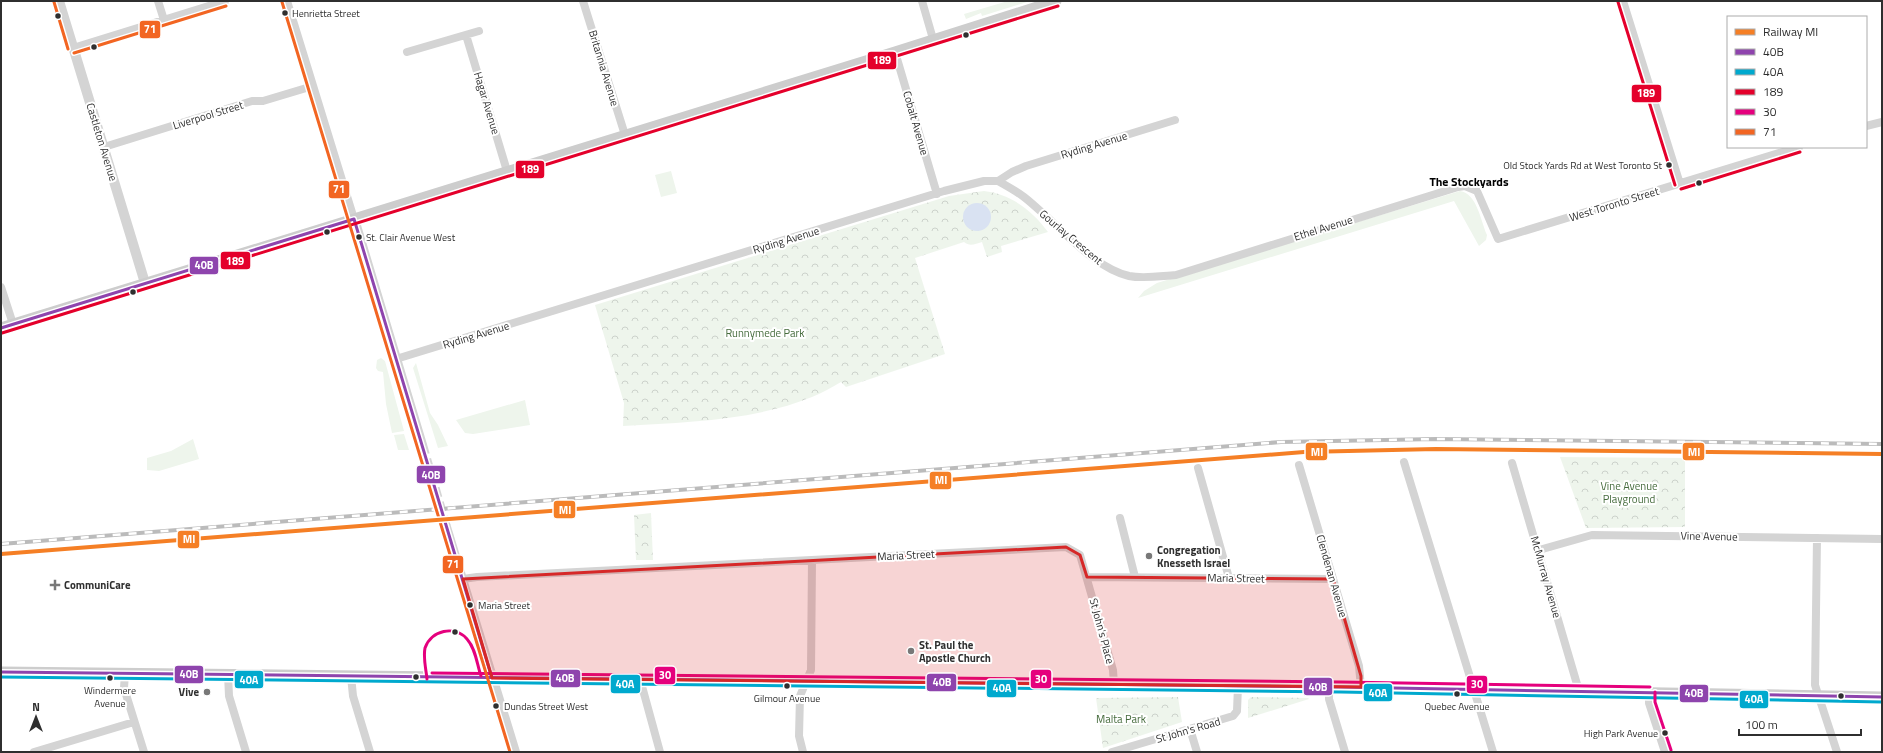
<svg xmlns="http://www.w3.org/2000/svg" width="1883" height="753" font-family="'Titillium Web',sans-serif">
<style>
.grass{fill:#eef5ec}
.park{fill:url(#park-crowns)}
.water{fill:#d9e2f2}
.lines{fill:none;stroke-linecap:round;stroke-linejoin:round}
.tertiary-tunnel{stroke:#d5d5d5;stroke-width:10;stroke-dasharray:10 5;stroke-linecap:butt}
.minor{stroke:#d4d4d4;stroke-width:8}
.tertiary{stroke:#d4d4d4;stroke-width:10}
.secondary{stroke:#cdcdcd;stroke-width:11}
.rail-casing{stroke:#bbb;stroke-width:4}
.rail{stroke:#fff;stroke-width:2.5;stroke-dasharray:8;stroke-linecap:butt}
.bus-1-casing{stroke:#fff;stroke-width:6}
.bus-2-casing{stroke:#fff;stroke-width:6}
.bus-3-casing{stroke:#fff;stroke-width:6}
.bus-4-casing{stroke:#fff;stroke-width:6}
.bus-5-casing{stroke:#fff;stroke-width:6}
.bus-1{stroke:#8e44ad;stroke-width:3}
.bus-2{stroke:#00a9ce;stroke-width:3}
.bus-3{stroke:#e4002b;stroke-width:3}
.bus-4{stroke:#e5007d;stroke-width:3}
.bus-5{stroke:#f26522;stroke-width:3}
.rail-1-casing{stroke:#fff;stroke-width:7}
.rail-1{stroke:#f57f25;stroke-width:4}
.marked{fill:#d62828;fill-opacity:0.2;stroke:#d62828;stroke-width:3;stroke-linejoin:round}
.bus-dot{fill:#2f2f2f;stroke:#fff;stroke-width:1.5}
.poi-dot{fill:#787878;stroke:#fff;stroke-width:1.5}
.labels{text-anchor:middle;stroke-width:4;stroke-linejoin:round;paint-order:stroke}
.bus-label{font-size:10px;fill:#2f2f2f;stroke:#fff;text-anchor:start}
.street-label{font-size:11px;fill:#2f2f2f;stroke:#fff}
.park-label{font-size:11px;fill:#456b3c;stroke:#fff}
.poi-label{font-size:11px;font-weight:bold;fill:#2f2f2f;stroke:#fff;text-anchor:start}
.neighbourhood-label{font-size:12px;font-weight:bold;fill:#000;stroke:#fff}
.line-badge{stroke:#fff;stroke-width:1.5}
.badge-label{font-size:11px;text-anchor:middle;font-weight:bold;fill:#fff}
</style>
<defs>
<pattern id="park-crowns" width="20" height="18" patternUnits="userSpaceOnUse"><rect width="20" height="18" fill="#eef5ec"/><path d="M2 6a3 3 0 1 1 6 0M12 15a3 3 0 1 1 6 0" fill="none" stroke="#ccd2cb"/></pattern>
</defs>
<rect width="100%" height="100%" fill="#fff"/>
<path class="grass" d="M1008,1H1030L982,16L981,13L966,19L964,14Z
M671,171L677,193L661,197L655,175Z
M1460,191C1477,193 1481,222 1487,235L1486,240L1479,246L1454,201L1138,298L1144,291L1157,283Z
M381,358L385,361L404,431L392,433L386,404L383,372L378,371L376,368L377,360Z
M416,363L430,413L438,425L448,446L438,448L413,368Z
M525,400L530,425L473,434L465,433L456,420Z
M404,434L409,450H398L394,435Z
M193,439L199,459L159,471L147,470V458L171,451Z"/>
<path class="park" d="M984,191C1011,194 1033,211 1048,232L1001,246L1002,252L987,257L982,242C975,244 970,247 964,242L915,258L945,354L846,387L841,382C832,387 822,393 812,397C753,421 686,422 623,426L624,403L595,305L949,196Z
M1560,457L1685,458V527L1586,528Z
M651,513L653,560H636L634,515Z
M1178,697L1182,722L1103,748L1096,698Z
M1251,697L1308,698L1309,699L1248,718V700Z"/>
<path class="water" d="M963 217a14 14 0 1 1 28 0a14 14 0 1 1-28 0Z"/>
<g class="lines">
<path class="tertiary-tunnel" d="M422,445L446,527"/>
<path class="minor" d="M158,1L164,20
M287,1L354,219
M583,1L625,135
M922,1L933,39
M1623,1L1680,184
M466,35L507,171
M73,48L225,1
M407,52L479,31
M895,52L937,194
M1866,126L1882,122
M104,147L252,101H263L313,86
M998,181C1007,186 1016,191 1024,197C1055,221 1091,267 1129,276C1144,279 1160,276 1176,275L1458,187L1465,186L1477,191L1498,239L1799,147
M1,287L13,324
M396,359L944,191L984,181H998L1012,172L1026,166L1175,120
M1404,462L1493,752
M1512,463L1579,691
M1299,465L1359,666L1361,687
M1198,468L1229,578
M1120,518L1135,577
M1817,538L1815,685L1837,752
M1539,550L1592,535L1882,539
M1087,577L1333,579
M463,579L477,577L1066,547L1080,555L1113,670L1114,685
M125,673L124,688L144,752
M228,674L229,696L246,752
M351,676L353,696L370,752
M640,679L660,752
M1329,687V699L1345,752
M1190,729L1197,752
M34,752L134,722
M803,752L799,736L800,696L811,670L812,560
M1112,752L1233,716L1237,711L1238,686"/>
<path class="tertiary" d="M59,1L145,283
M354,219L422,445
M446,527L515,752
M1650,692V703L1666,752"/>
<path class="secondary" d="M1,328L895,52L1056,1
M1,672L1341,687L1882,697"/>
<defs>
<path id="rail" d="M1,544L1281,442L1436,439L1882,444"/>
</defs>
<use href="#rail" class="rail-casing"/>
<use href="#rail" class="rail"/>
<defs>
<path id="bus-1" d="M1,328L354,219L492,678
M1,672L1341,687L1882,697"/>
<path id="bus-2" d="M1,677L1341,692L1882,702"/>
<path id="bus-3" d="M1618,2L1675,185
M1681,189L1800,152
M2,333L1058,6"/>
<path id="bus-4" d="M432,673L1341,682L1650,687
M427,679C426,669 423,658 425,648C431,630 455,625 467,639C476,649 477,665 481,676
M1655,692V702L1671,750"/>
<path id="bus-5" d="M54,2L68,49
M282,2L510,752
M74,53L226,6"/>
</defs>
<use href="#bus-1" class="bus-1-casing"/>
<use href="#bus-2" class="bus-2-casing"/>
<use href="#bus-3" class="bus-3-casing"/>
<use href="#bus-4" class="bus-4-casing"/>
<use href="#bus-5" class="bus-5-casing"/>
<use href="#bus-1" class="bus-1"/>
<use href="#bus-2" class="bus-2"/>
<use href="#bus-3" class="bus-3"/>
<use href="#bus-4" class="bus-4"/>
<use href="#bus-5" class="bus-5"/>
<defs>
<path id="rail-1" d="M1,554L1304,452L1436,449L1882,454"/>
</defs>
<use href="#rail-1" class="rail-1-casing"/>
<use href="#rail-1" class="rail-1"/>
</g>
<path class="marked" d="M1066,547L1080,555L1087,577L1333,579L1361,676V687L492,678L463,579Z"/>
<g class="bus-dot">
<circle cx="285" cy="13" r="3.5"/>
<circle cx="58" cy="16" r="3.5"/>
<circle cx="966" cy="35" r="3.5"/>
<circle cx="94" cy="47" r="3.5"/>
<circle cx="1669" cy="165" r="3.5"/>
<circle cx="1699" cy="183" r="3.5"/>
<circle cx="327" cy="232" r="3.5"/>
<circle cx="359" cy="237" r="3.5"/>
<circle cx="133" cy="292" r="3.5"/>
<circle cx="470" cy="605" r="3.5"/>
<circle cx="455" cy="632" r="3.5"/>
<circle cx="416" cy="677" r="3.5"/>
<circle cx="110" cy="678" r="3.5"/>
<circle cx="787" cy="686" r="3.5"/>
<circle cx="1457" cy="694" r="3.5"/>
<circle cx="1841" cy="696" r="3.5"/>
<circle cx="496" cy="706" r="3.5"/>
<circle cx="1665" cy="733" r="3.5"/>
</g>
<g class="poi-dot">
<circle cx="1149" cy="556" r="4"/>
<path d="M53 579h4v4h4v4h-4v4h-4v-4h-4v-4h4z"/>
<circle cx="911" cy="651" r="4"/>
<circle cx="207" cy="692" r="4"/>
</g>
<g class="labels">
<g class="bus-label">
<text x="292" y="17">Henrietta Street</text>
<text x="1662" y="169" text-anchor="end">Old Stock Yards Rd at West Toronto St</text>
<text x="366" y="241">St. Clair Avenue West</text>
<text x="478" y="609">Maria Street</text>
<text x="110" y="694" text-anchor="middle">Windermere<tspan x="110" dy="13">Avenue</tspan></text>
<text x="787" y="702" text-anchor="middle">Gilmour Avenue</text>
<text x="504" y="710">Dundas Street West</text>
<text x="1457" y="710" text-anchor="middle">Quebec Avenue</text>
<text x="1658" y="737" text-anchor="end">High Park Avenue</text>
</g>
<g class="street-label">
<text transform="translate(604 68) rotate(73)" y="4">Britannia Avenue</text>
<text transform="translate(487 103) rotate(73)" y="4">Hagar Avenue</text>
<text transform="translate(208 115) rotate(-17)" y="4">Liverpool Street</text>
<text transform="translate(916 123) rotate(74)" y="4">Cobalt Avenue</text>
<text transform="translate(102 142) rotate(73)" y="4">Castleton Avenue</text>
<text transform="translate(1094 145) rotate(-17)" y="4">Ryding Avenue</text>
<text transform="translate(1614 204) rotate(-17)" y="4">West Toronto Street</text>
<text transform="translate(1323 228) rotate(-17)" y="4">Ethel Avenue</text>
<text transform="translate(1071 237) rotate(40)" y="4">Gourlay Crescent</text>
<text transform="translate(786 240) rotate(-17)" y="4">Ryding Avenue</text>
<text transform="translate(476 335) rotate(-17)" y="4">Ryding Avenue</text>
<text transform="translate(1709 536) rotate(1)" y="4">Vine Avenue</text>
<text transform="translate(906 555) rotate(-3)" y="4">Maria Street</text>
<text transform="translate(1332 576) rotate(74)" y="4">Clendenan Avenue</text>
<text transform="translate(1546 577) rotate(74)" y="4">McMurray Avenue</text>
<text transform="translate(1236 578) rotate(1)" y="4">Maria Street</text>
<text transform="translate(1102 631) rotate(75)" y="4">St John's Place</text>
<text transform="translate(1188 730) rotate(-16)" y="4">St John's Road</text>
</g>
<g class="park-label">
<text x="765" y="337">Runnymede Park</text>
<text x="1629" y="490">Vine Avenue<tspan x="1629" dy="13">Playground</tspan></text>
<text x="1121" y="723">Malta Park</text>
</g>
<g class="poi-label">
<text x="1157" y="554">Congregation<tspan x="1157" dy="13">Knesseth Israel</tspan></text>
<text x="64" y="589">CommuniCare</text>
<text x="919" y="649">St. Paul the<tspan x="919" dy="13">Apostle Church</tspan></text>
<text x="199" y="696" text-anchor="end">Vive</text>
</g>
<g class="neighbourhood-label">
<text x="1469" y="186">The Stockyards</text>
</g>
</g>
<g class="line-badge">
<rect x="139" y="20" width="22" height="19" rx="4" fill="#f26522"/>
<rect x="867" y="51" width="30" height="19" rx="4" fill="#e4002b"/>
<rect x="1631" y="84" width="31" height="19" rx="4" fill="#e4002b"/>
<rect x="515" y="160" width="30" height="19" rx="4" fill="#e4002b"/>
<rect x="328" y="180" width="22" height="19" rx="4" fill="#f26522"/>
<rect x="220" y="251" width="31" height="19" rx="4" fill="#e4002b"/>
<rect x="189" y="256" width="30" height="19" rx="4" fill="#8e44ad"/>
<rect x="1305" y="442" width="23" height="19" rx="4" fill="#f57f25"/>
<rect x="1682" y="442" width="23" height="19" rx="4" fill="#f57f25"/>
<rect x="416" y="465" width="30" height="19" rx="4" fill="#8e44ad"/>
<rect x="929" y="471" width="23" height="19" rx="4" fill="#f57f25"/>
<rect x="553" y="500" width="23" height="19" rx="4" fill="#f57f25"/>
<rect x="177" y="530" width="23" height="19" rx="4" fill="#f57f25"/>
<rect x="442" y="555" width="22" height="19" rx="4" fill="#f26522"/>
<rect x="174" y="665" width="30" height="19" rx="4" fill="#8e44ad"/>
<rect x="654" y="666" width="22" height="19" rx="4" fill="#e5007d"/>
<rect x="550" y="669" width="31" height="19" rx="4" fill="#8e44ad"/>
<rect x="1030" y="669" width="22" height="20" rx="4" fill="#e5007d"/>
<rect x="234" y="670" width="30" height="19" rx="4" fill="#00a9ce"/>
<rect x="926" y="673" width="31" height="19" rx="4" fill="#8e44ad"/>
<rect x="610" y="674" width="31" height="20" rx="4" fill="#00a9ce"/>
<rect x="1466" y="675" width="22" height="19" rx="4" fill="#e5007d"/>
<rect x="1303" y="677" width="30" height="19" rx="4" fill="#8e44ad"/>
<rect x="986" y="679" width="31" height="19" rx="4" fill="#00a9ce"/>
<rect x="1363" y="683" width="30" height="19" rx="4" fill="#00a9ce"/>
<rect x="1679" y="684" width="30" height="19" rx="4" fill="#8e44ad"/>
<rect x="1739" y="690" width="30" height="19" rx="4" fill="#00a9ce"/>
</g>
<g class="badge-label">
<text x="150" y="33">71</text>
<text x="882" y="64">189</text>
<text x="1646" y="97">189</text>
<text x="530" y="173">189</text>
<text x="339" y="193">71</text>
<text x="235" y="265">189</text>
<text x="204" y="269">40B</text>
<text x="1317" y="456">MI</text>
<text x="1694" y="456">MI</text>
<text x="431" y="479">40B</text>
<text x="941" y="484">MI</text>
<text x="565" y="514">MI</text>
<text x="189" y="543">MI</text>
<text x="453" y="568">71</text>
<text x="189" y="678">40B</text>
<text x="665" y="679">30</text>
<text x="565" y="682">40B</text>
<text x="1041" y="683">30</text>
<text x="249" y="684">40A</text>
<text x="942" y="686">40B</text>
<text x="625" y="688">40A</text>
<text x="1477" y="688">30</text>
<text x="1318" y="691">40B</text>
<text x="1002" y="692">40A</text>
<text x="1378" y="697">40A</text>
<text x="1694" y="697">40B</text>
<text x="1754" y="703">40A</text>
</g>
<rect width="1883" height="753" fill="none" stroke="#2f2f2f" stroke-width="4"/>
<rect x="1727" y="16" width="140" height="132" fill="#ffffff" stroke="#acacac"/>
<rect x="1735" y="29" width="20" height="6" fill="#f57f25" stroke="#acacac"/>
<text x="1763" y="36" font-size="12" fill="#2f2f2f">Railway MI</text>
<rect x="1735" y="49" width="20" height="6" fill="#8e44ad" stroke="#acacac"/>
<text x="1763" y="56" font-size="12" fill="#2f2f2f">40B</text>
<rect x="1735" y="69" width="20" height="6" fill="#00a9ce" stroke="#acacac"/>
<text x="1763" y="76" font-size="12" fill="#2f2f2f">40A</text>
<rect x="1735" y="89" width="20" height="6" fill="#e4002b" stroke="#acacac"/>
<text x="1763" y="96" font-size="12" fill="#2f2f2f">189</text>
<rect x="1735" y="109" width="20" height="6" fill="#e5007d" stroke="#acacac"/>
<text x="1763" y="116" font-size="12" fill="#2f2f2f">30</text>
<rect x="1735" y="129" width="20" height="6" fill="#f26522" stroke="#acacac"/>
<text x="1763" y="136" font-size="12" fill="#2f2f2f">71</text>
<g transform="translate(36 717)" stroke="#ffffff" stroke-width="3" paint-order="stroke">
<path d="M0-3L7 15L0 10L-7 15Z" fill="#2f2f2f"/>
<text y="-6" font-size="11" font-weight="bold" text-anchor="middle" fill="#2f2f2f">N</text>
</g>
<path d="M1739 729v6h122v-6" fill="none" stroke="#2f2f2f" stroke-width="2"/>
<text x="1745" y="729" font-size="12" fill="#2f2f2f" stroke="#ffffff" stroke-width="3" paint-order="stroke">100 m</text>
</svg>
